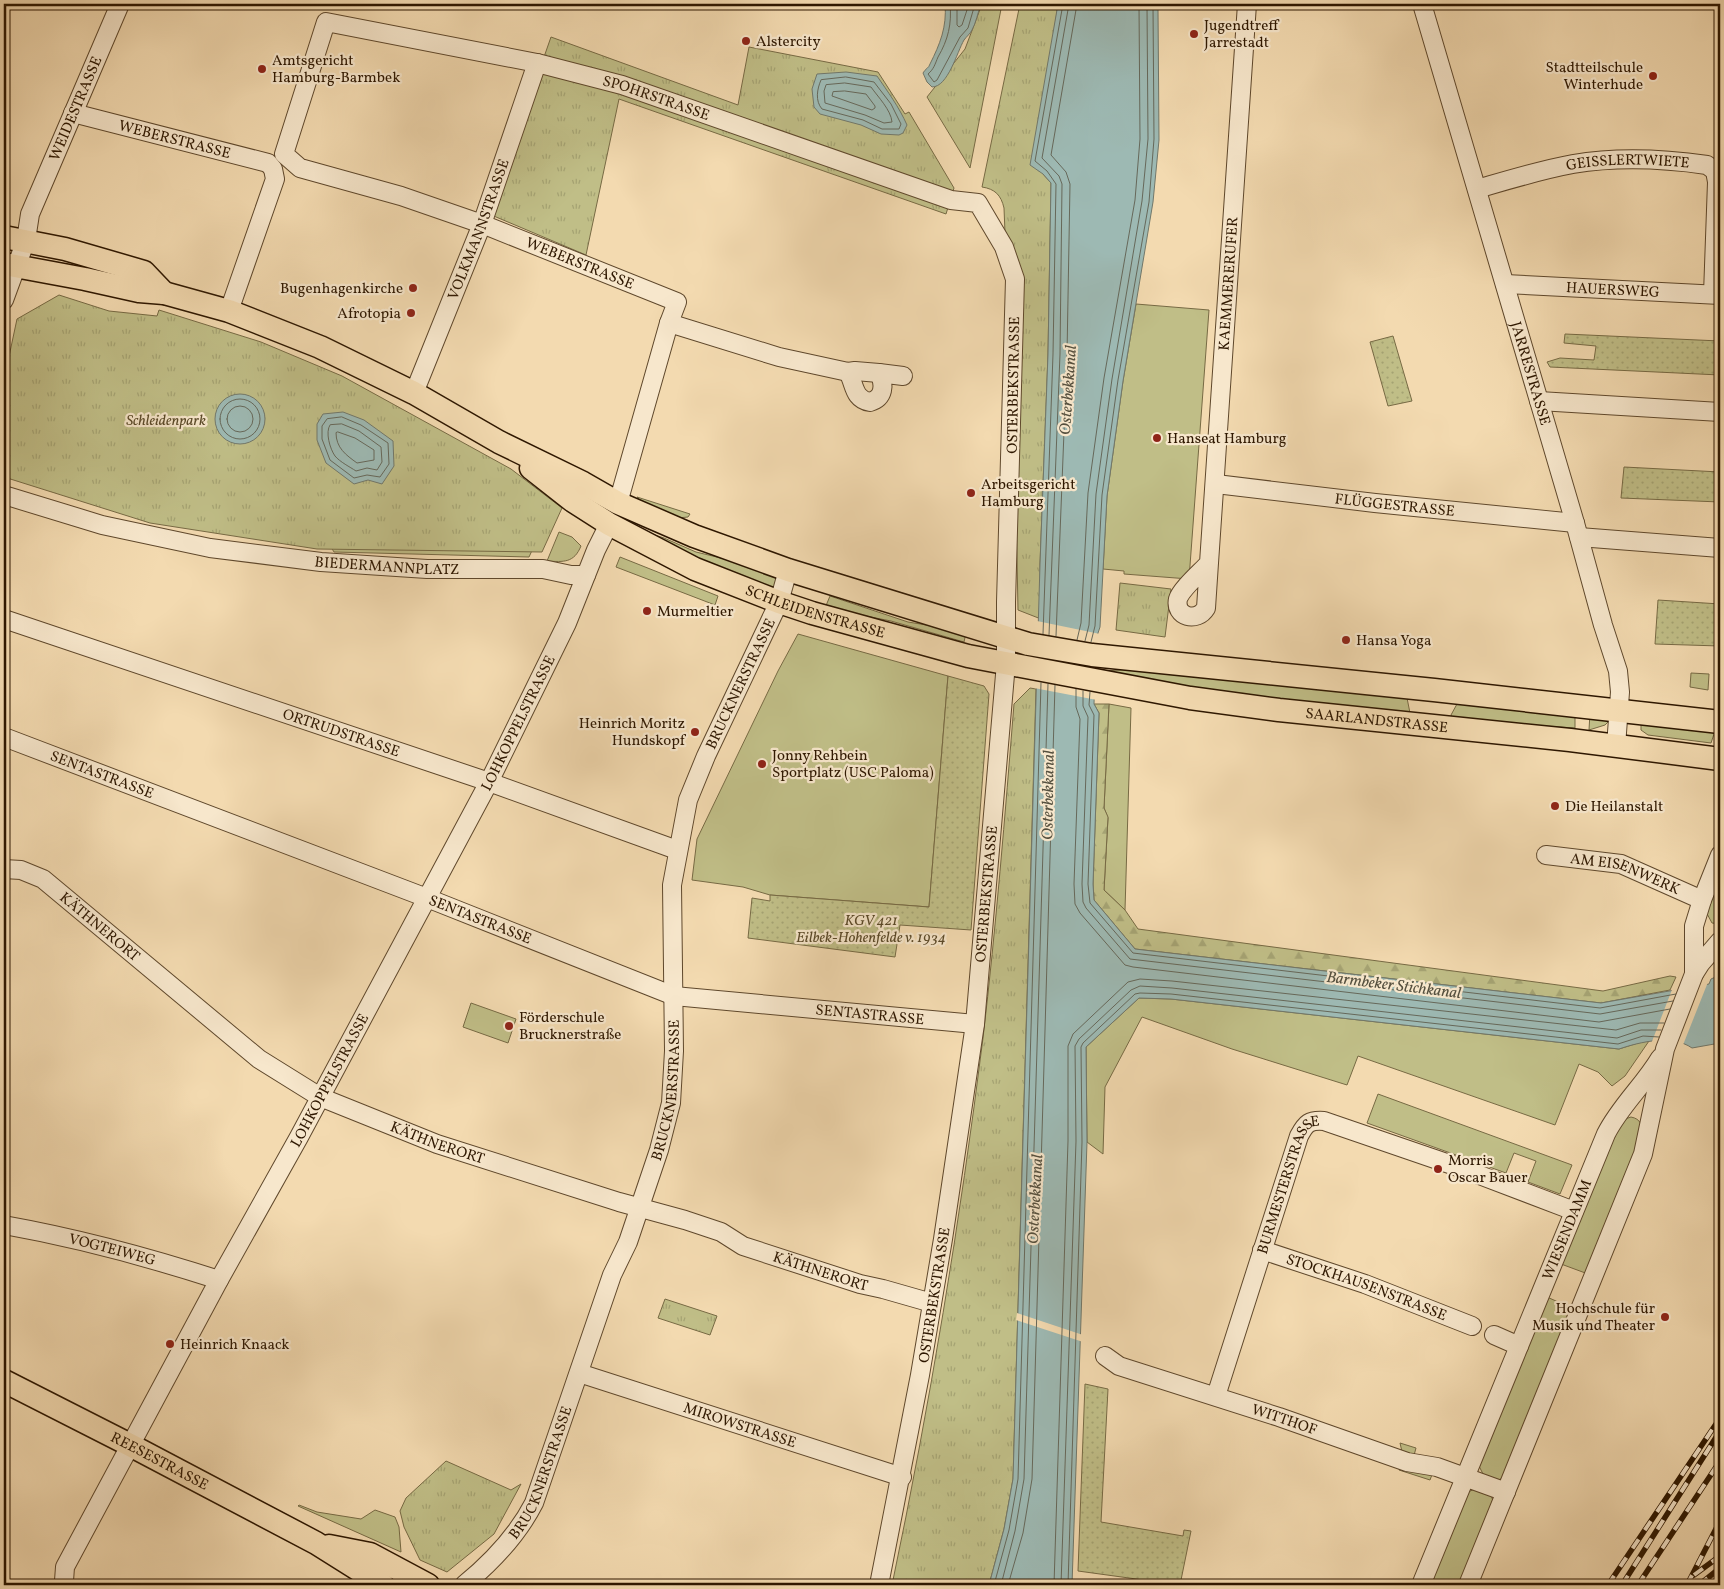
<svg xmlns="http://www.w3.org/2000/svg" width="1724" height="1589" font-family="Vollkorn,serif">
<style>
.grass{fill:#c0be87;stroke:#776a44}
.forest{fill:url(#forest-firs);stroke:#776a44}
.park{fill:url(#park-tufts);stroke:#776a44}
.garden{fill:url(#garden-dots);stroke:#776a44}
.water{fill:#9db9b3;stroke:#71786b}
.pier{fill:#f3dab0}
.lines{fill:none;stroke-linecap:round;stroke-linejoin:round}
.shore{stroke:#66685a;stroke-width:1}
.minor-casing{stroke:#5f482c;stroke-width:20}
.major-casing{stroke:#2e1700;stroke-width:25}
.minor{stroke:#f7e7cc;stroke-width:18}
.major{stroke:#f3dab0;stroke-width:22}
.rail-casing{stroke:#2e1700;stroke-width:5.5}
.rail{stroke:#f7e7cc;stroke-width:4;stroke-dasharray:11;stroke-linecap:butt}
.poi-dot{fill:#8f2418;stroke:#f7e7cc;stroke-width:2}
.labels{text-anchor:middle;stroke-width:4.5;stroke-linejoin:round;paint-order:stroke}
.poi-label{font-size:15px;fill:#2e1700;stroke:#f7e7cc;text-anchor:start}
.street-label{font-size:15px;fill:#2e1700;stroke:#f7e7cc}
.park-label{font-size:15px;font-style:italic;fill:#5a4928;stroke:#f7e7cc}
.water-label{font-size:16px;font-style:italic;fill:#55503f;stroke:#f7e7cc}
</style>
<defs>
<pattern id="forest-firs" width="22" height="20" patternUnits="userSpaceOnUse" patternTransform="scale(1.25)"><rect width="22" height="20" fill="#c0be87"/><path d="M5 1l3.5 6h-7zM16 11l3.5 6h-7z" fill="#a5a373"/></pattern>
<pattern id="park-tufts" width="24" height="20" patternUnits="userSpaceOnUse" patternTransform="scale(1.25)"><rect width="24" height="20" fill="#c0be87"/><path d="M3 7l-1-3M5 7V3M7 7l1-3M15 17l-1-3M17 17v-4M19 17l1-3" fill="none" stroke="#a5a373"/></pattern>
<pattern id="garden-dots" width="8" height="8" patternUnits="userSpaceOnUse" patternTransform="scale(1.25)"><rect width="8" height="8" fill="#c0be87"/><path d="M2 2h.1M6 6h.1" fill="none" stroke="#a5a373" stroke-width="1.8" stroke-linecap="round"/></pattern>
</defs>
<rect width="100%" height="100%" fill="#f3dab0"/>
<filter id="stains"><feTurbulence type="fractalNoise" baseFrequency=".004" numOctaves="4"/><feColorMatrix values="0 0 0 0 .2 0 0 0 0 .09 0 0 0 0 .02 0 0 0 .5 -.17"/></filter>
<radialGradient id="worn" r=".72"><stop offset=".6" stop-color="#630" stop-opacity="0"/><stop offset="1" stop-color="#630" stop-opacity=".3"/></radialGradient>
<path class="grass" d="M1136,304L1209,310L1189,579L1124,574V571L1103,569L1107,496L1123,381Z
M637,497L690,514L688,517L678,518L648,508Z
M634,528L664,538L696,552L758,567L774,574L777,583L774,591L762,590Z
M559,532L572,537L581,546C574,563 564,562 547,561Z
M325,537L535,544L529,557L334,552Z
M620,557L718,596L715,605L616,567Z
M830,596L908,622L951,629L966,633L964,642L891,621L825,608Z
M798,634L948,676L929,907L770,895L743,887L692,880L697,839L778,671Z
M1135,669L1407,698L1410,713L1233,699L1105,671Z
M1691,673L1709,674L1708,690L1690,687Z
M1474,700L1575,713V728L1528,725L1454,724L1451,715L1457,704Z
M1109,704L1131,708L1125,910L1104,890L1108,818L1104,808Z
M1590,713L1610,720L1605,725L1589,730Z
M1643,721L1716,728L1711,743L1648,735L1641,730V725Z
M1720,873V924L1712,923L1705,910Z
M1139,998L1171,999L1619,1049L1644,1041H1649L1625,1076L1612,1086L1598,1072L1579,1064L1555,1125L1358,1056L1347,1085L1232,1049L1142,1017L1105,1087L1103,1154L1087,1142L1086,1047Z
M471,1003L516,1019L508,1043L463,1027Z
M1378,1094L1572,1165L1560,1194L1528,1182L1536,1161L1514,1153L1506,1173L1367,1123Z
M1631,1117C1641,1119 1642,1125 1642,1134L1588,1274L1561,1264L1611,1138L1625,1119Z
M1547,1297L1574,1309L1504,1477L1497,1481L1484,1476L1479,1466Z
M1400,1443L1416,1448L1413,1459L1403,1456Z
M1400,1467L1433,1472L1430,1480L1399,1470Z
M1475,1489L1491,1495L1493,1501L1461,1585H1430L1468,1492Z
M299,1505L317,1512L361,1519L375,1510L395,1517L399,1527L401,1552L298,1506Z"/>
<path class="forest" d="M1094,704H1109L1104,808L1108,817L1104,890L1125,910L1138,929L1603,991L1670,976L1676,977L1670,990L1601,1003L1135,949L1094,900L1093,884L1099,713Z"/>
<path class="park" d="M982,4H1002L970,168L927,97L965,49Z
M1020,4H1058L1054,34L1043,174L1051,183L1048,354L1040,564L1041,619L1018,610L1016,506L1004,208C1001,195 995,189 982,187Z
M551,37L738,105L749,47L878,72L905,114L909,112L954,188L946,214L619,99L586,255L489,214Z
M59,295L109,311L157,316L159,310L261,342L342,376L511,469L562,508L542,552L317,549L150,523L4,477V380L17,319Z
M1120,583L1171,589L1165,637L1116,630Z
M1030,688L1036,689L1013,1479L1004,1529L989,1585H892C930,1404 960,1222 983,1038C996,927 1005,816 1014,704Z
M665,1299L717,1316L710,1335L658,1318Z
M446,1461L511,1490L521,1484L494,1534L447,1572L420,1560L404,1527L400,1511L406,1498Z"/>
<path class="garden" d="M1565,334L1720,341V375L1550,367L1547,362L1560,358L1594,360L1596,346L1564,343Z
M1393,336L1412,401L1388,406L1370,342Z
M1624,467L1720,472V502L1621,498Z
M1658,600L1720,604V646L1655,644Z
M948,676L984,686L989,694L971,930L900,925L895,957L748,938L752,898L770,901V895L929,907Z
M1085,1384L1108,1389L1101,1522L1183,1536L1184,1530L1191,1531L1180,1585L1078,1571Z"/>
<path class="water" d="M945,4H981C978,12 976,23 972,30C970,34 967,36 964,40C957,52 948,87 932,87L927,82L923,73C925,69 929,68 930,64C940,44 947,27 945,4Z
M1058,4H1158V10L1159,140L1153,202L1123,381L1107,496L1100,627L1096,639L1094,704L1099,713L1093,884L1094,900L1135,949L1601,1003L1709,984L1711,979L1720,975V1043L1692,1048C1672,1034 1640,1042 1619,1049L1171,999L1139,998L1086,1047L1087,1142L1072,1585H989L1004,1529L1013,1479L1040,564L1048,354L1051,183L1043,174L1030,165Z
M846,72L877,76C888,92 899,107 907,125L903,133L899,135L881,134L861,125L820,114L814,107L812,89L817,74Z
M215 419a25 25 0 1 1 50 0a25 25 0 1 1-50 0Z
M343,412L364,420L393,441L394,466L382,484L368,480L354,484L326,463L317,440V424L323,414Z"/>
<path class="pier" d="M1037,621L1100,634L1099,640L1097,700L1034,688Z
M1710,977L1683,1045L1651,1044L1673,987L1707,982Z
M1017,1313L1083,1335V1342L1016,1320Z"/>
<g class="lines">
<path class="shore" d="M950,4C952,24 948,40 938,57C935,64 934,69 928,74L934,82L937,80L960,37L968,28L975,4
M957,4V25L959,27L962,25L969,4
M846,77L874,82L891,104L901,124L899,129H882L863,120L822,109C815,101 817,89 821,80Z
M845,83L871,87C878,97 891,110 892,122L884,123L865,115L825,103L824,91L826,85Z
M845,91L866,94L875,106V108L872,110L832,96L833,92Z
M220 419a20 20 0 1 1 40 0a20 20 0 1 1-40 0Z
M227 419a13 13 0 1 1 26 0a13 13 0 1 1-26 0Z
M342,417L361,425L388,443L389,464L380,477L367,475L354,478L330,460L322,439V426L327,419Z
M342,424L359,431L381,447L382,462L377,470L367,468L356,471C350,467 340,462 335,456C330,449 325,432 330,425Z
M338,432L355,438L374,450V460L357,463C346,455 336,448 336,433Z
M1043,634L1053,354L1056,184L1047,171L1035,161L1063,4
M1049,635L1060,354L1062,184L1059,176L1042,158L1069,4
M1056,636L1067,355L1070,184L1066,172L1051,155L1077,4
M1077,640L1081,623L1088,493L1104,378L1135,200L1140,139L1139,4
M1085,641L1089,625L1096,494L1112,379L1142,201L1148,139L1147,4
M1091,642L1095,626L1102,495L1118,380L1149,202L1154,139L1153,4
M1076,689V707L1080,719L1074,884L1075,904L1080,913L1125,965L1133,967L1599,1022L1670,1009
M1083,691V706L1088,717L1082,884L1083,902L1086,908L1130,959L1600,1014L1673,1001
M1090,692L1089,705L1094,715L1088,884L1090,903L1133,953L1600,1008L1676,994
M994,1585L1009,1530L1018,1479L1041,683
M1001,1585L1015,1531L1024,1479L1048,684
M1008,1585L1023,1533L1032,1479L1055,685
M1054,1585L1068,1141V1046L1073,1034L1128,982L1140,979L1172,981L1616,1030L1640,1023H1664
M1061,1585L1076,1141L1075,1046L1079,1039L1131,990L1140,986L1172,988L1617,1038L1641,1030H1661
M1068,1585L1082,1142L1081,1047L1083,1043L1135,994L1140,993L1171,994L1618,1044L1643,1036L1659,1037"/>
<defs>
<g id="minor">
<path id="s1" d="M1422,4L1575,523L1603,625L1618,671L1620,692L1616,746"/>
<path id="s2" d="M73,113L268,163L273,169L275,179L229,311"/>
<path id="s3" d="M1477,189C1508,180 1540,170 1573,164C1615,157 1665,159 1707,165L1715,171L1717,182L1713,294"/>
<path id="s4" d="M1505,284L1720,295"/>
<path id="s5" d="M4,300L26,240L30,214L120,4"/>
<path d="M669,323L779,357L848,372L855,371L879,373"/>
<path d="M848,372C855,384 853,399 870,402C884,398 885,385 879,373L903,376"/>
<path id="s6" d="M414,393L482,224L537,63"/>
<path d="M1539,401L1720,412"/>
<path id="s7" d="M1216,484L1375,503L1575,523"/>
<path id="s8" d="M4,495L102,525L210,548L321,562L427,569H543L571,575H586"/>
<path id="s9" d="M618,503L669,323L677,302L482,224L401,196L300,168L284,154L326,22L537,63L622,85L951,200L978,203L1004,247L1015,279L1006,602V663L975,1024L943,1239L920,1375L879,1585"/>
<path d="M1579,537L1720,548"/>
<path id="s10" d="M1209,563L1206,608C1197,623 1174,617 1178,599C1181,589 1202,571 1209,563L1247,4"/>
<path id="s11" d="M4,619L489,782L677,850"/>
<path id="s12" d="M4,737L427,898L674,996L975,1024"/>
<path id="s13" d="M1546,855L1621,864L1702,900"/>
<path id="s14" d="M4,869L21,870L43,879L259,1059L320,1097L437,1144L619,1202L685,1220L721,1232L743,1246L860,1284L883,1289L932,1303"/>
<path d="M1694,974V926L1702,900L1720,855"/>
<path id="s15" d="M4,1225C77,1238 148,1257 219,1280"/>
<path id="s16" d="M1262,1250L1365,1284L1472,1326"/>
<path d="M1494,1335L1519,1346"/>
<path id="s17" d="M1105,1356L1119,1366L1279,1417L1407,1462L1437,1467L1506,1492"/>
<path id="s18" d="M579,1373L902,1477"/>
<path id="s19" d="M1216,1396L1299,1136C1306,1123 1309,1120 1324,1121L1461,1168L1574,1211"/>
<path id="s20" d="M64,1581L65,1567L219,1280L299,1137L489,782L567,623L596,550L609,524"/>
<path id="s21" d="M464,1585C492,1562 517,1536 534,1503L612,1275L628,1242L659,1150L671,1103L674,1051L672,885L688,800L706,756L779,602L788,570"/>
<path id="s22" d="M1421,1585L1606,1134C1620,1106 1644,1085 1660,1058"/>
<path d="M1468,1585L1643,1154L1665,1049L1694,974L1701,963L1720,941"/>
</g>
<g id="major">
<path d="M4,237L65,249L144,272L164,293"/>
<path d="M4,264L85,279L139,291L164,293L229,311L320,347L414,393L499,442L583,483L618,503L694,536L788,570L1028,644L1092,655L1434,690L1720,722"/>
<path id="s23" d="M531,468L573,501L609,524L695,569L779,602L812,613L968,656L1190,698L1279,710L1570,740L1720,759"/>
<path id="s24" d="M4,1381L130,1445L316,1543L383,1585"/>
<path d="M329,1546L370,1554L428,1585"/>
</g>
</defs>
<use href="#minor" class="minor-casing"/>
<use href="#major" class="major-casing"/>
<use href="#minor" class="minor"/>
<use href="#major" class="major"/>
<defs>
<path id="rail" d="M1694,1575L1720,1556
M1608,1585L1720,1418
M1622,1585L1720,1431
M1638,1585L1720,1461
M1687,1585L1720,1521
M1699,1585L1720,1568"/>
</defs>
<use href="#rail" class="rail-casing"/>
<use href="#rail" class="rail"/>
</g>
<g class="poi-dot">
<circle cx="1194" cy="34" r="5"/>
<circle cx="746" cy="41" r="5"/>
<circle cx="262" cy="69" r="5"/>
<circle cx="1653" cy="76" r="5"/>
<circle cx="413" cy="288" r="5"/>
<circle cx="411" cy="313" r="5"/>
<circle cx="1157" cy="438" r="5"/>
<circle cx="971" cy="493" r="5"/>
<circle cx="647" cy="611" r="5"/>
<circle cx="1346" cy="640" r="5"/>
<circle cx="695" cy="732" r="5"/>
<circle cx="762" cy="764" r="5"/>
<circle cx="1555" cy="806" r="5"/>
<circle cx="509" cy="1026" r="5"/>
<circle cx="1438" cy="1169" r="5"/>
<circle cx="1665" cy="1317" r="5"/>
<circle cx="170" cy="1344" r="5"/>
</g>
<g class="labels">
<g class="poi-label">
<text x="1204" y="30">Jugendtreff<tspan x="1204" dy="17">Jarrestadt</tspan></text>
<text x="756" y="46">Alstercity</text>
<text x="272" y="65">Amtsgericht<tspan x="272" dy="17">Hamburg-Barmbek</tspan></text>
<text x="1643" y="72" text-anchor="end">Stadtteilschule<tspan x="1643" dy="17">Winterhude</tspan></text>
<text x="403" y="293" text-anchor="end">Bugenhagenkirche</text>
<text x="401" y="318" text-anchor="end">Afrotopia</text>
<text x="1167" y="443">Hanseat Hamburg</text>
<text x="981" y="489">Arbeitsgericht<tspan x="981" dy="17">Hamburg</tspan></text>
<text x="657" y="616">Murmeltier</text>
<text x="1356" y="645">Hansa Yoga</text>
<text x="685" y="728" text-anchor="end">Heinrich Moritz<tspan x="685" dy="17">Hundskopf</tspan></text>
<text x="772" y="760">Jonny Rehbein<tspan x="772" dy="17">Sportplatz (USC Paloma)</tspan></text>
<text x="1565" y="811">Die Heilanstalt</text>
<text x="519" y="1022">Förderschule<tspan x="519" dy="17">Brucknerstraße</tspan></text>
<text x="1448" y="1165">Morris<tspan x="1448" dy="17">Oscar Bauer</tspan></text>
<text x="1655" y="1313" text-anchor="end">Hochschule für<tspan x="1655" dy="17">Musik und Theater</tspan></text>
<text x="180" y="1349">Heinrich Knaack</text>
</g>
<g class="street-label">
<text dy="5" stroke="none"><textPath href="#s9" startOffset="1109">SPOHRSTRASSE</textPath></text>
<text dy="5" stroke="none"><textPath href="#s5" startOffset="205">WEIDESTRASSE</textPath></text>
<text dy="5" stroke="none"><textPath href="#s2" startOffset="105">WEBERSTRASSE</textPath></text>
<text dy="5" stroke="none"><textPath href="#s3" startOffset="154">GEISSLERTWIETE</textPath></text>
<text dy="5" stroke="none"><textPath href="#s6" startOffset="176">VOLKMANNSTRASSE</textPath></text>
<text transform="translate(580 263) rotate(22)" y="5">WEBERSTRASSE</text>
<text dy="5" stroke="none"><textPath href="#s10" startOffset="416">KAEMMERERUFER</textPath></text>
<text dy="5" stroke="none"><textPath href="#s4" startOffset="108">HAUERSWEG</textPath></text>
<text dy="5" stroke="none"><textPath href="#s1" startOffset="385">JARRESTRASSE</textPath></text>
<text transform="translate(1013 385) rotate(-89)" y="5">OSTERBEKSTRASSE</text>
<text dy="5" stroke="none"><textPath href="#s7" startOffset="180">FLÜGGESTRASSE</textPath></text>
<text dy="5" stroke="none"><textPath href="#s8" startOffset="391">BIEDERMANNPLATZ</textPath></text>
<text dy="5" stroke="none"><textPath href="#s23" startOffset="321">SCHLEIDENSTRASSE</textPath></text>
<text dy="5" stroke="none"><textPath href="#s21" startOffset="964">BRUCKNERSTRASSE</textPath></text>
<text dy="5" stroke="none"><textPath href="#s23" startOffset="894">SAARLANDSTRASSE</textPath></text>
<text dy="5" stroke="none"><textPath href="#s20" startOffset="972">LOHKOPPELSTRASSE</textPath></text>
<text dy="5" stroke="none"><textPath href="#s11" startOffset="356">ORTRUDSTRASSE</textPath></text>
<text dy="5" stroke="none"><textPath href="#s12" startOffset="105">SENTASTRASSE</textPath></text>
<text dy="5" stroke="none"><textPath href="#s13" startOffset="82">AM EISENWERK</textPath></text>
<text transform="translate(986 894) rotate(-85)" y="5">OSTERBEKSTRASSE</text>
<text dy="5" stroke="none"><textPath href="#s12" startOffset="510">SENTASTRASSE</textPath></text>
<text dy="5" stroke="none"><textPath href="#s14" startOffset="115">KÄTHNERORT</textPath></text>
<text dy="5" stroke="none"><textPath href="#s12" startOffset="915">SENTASTRASSE</textPath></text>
<text dy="5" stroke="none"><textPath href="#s20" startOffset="568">LOHKOPPELSTRASSE</textPath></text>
<text dy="5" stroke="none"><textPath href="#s21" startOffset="544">BRUCKNERSTRASSE</textPath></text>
<text dy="5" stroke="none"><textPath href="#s14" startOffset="520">KÄTHNERORT</textPath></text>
<text dy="5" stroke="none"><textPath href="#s19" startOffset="225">BURMESTERSTRASSE</textPath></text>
<text dy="5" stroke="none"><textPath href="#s22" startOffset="384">WIESENDAMM</textPath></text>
<text dy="5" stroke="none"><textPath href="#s15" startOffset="111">VOGTEIWEG</textPath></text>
<text dy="5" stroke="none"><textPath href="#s14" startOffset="925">KÄTHNERORT</textPath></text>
<text dy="5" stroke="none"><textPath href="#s16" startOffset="111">STOCKHAUSENSTRASSE</textPath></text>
<text transform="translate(934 1295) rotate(-81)" y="5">OSTERBEKSTRASSE</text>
<text dy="5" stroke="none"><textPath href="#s17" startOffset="191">WITTHOF</textPath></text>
<text dy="5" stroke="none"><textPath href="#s18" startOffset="169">MIROWSTRASSE</textPath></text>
<text dy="5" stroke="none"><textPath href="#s24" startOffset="175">REESESTRASSE</textPath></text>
<text dy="5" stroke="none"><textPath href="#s21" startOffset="139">BRUCKNERSTRASSE</textPath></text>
</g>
<g class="park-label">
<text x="166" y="425">Schleidenpark</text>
<text x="871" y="925">KGV 421<tspan x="871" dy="17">Eilbek-Hohenfelde v. 1934</tspan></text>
</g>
<g class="water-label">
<text transform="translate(1067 390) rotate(-86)" y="6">Osterbekkanal</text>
<text transform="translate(1047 795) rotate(-89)" y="6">Osterbekkanal</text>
<text transform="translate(1394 984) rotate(7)" y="6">Barmbeker Stichkanal</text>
<text transform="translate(1034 1199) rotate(-87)" y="6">Osterbekkanal</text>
</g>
</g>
<rect width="1724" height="1589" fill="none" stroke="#f3dab0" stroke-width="20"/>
<rect x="5" y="5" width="1714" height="1579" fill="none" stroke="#2e1700" stroke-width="2.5"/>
<rect x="10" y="10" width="1704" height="1569" fill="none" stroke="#2e1700"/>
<rect width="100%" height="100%" filter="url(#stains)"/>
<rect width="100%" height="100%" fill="url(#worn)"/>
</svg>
